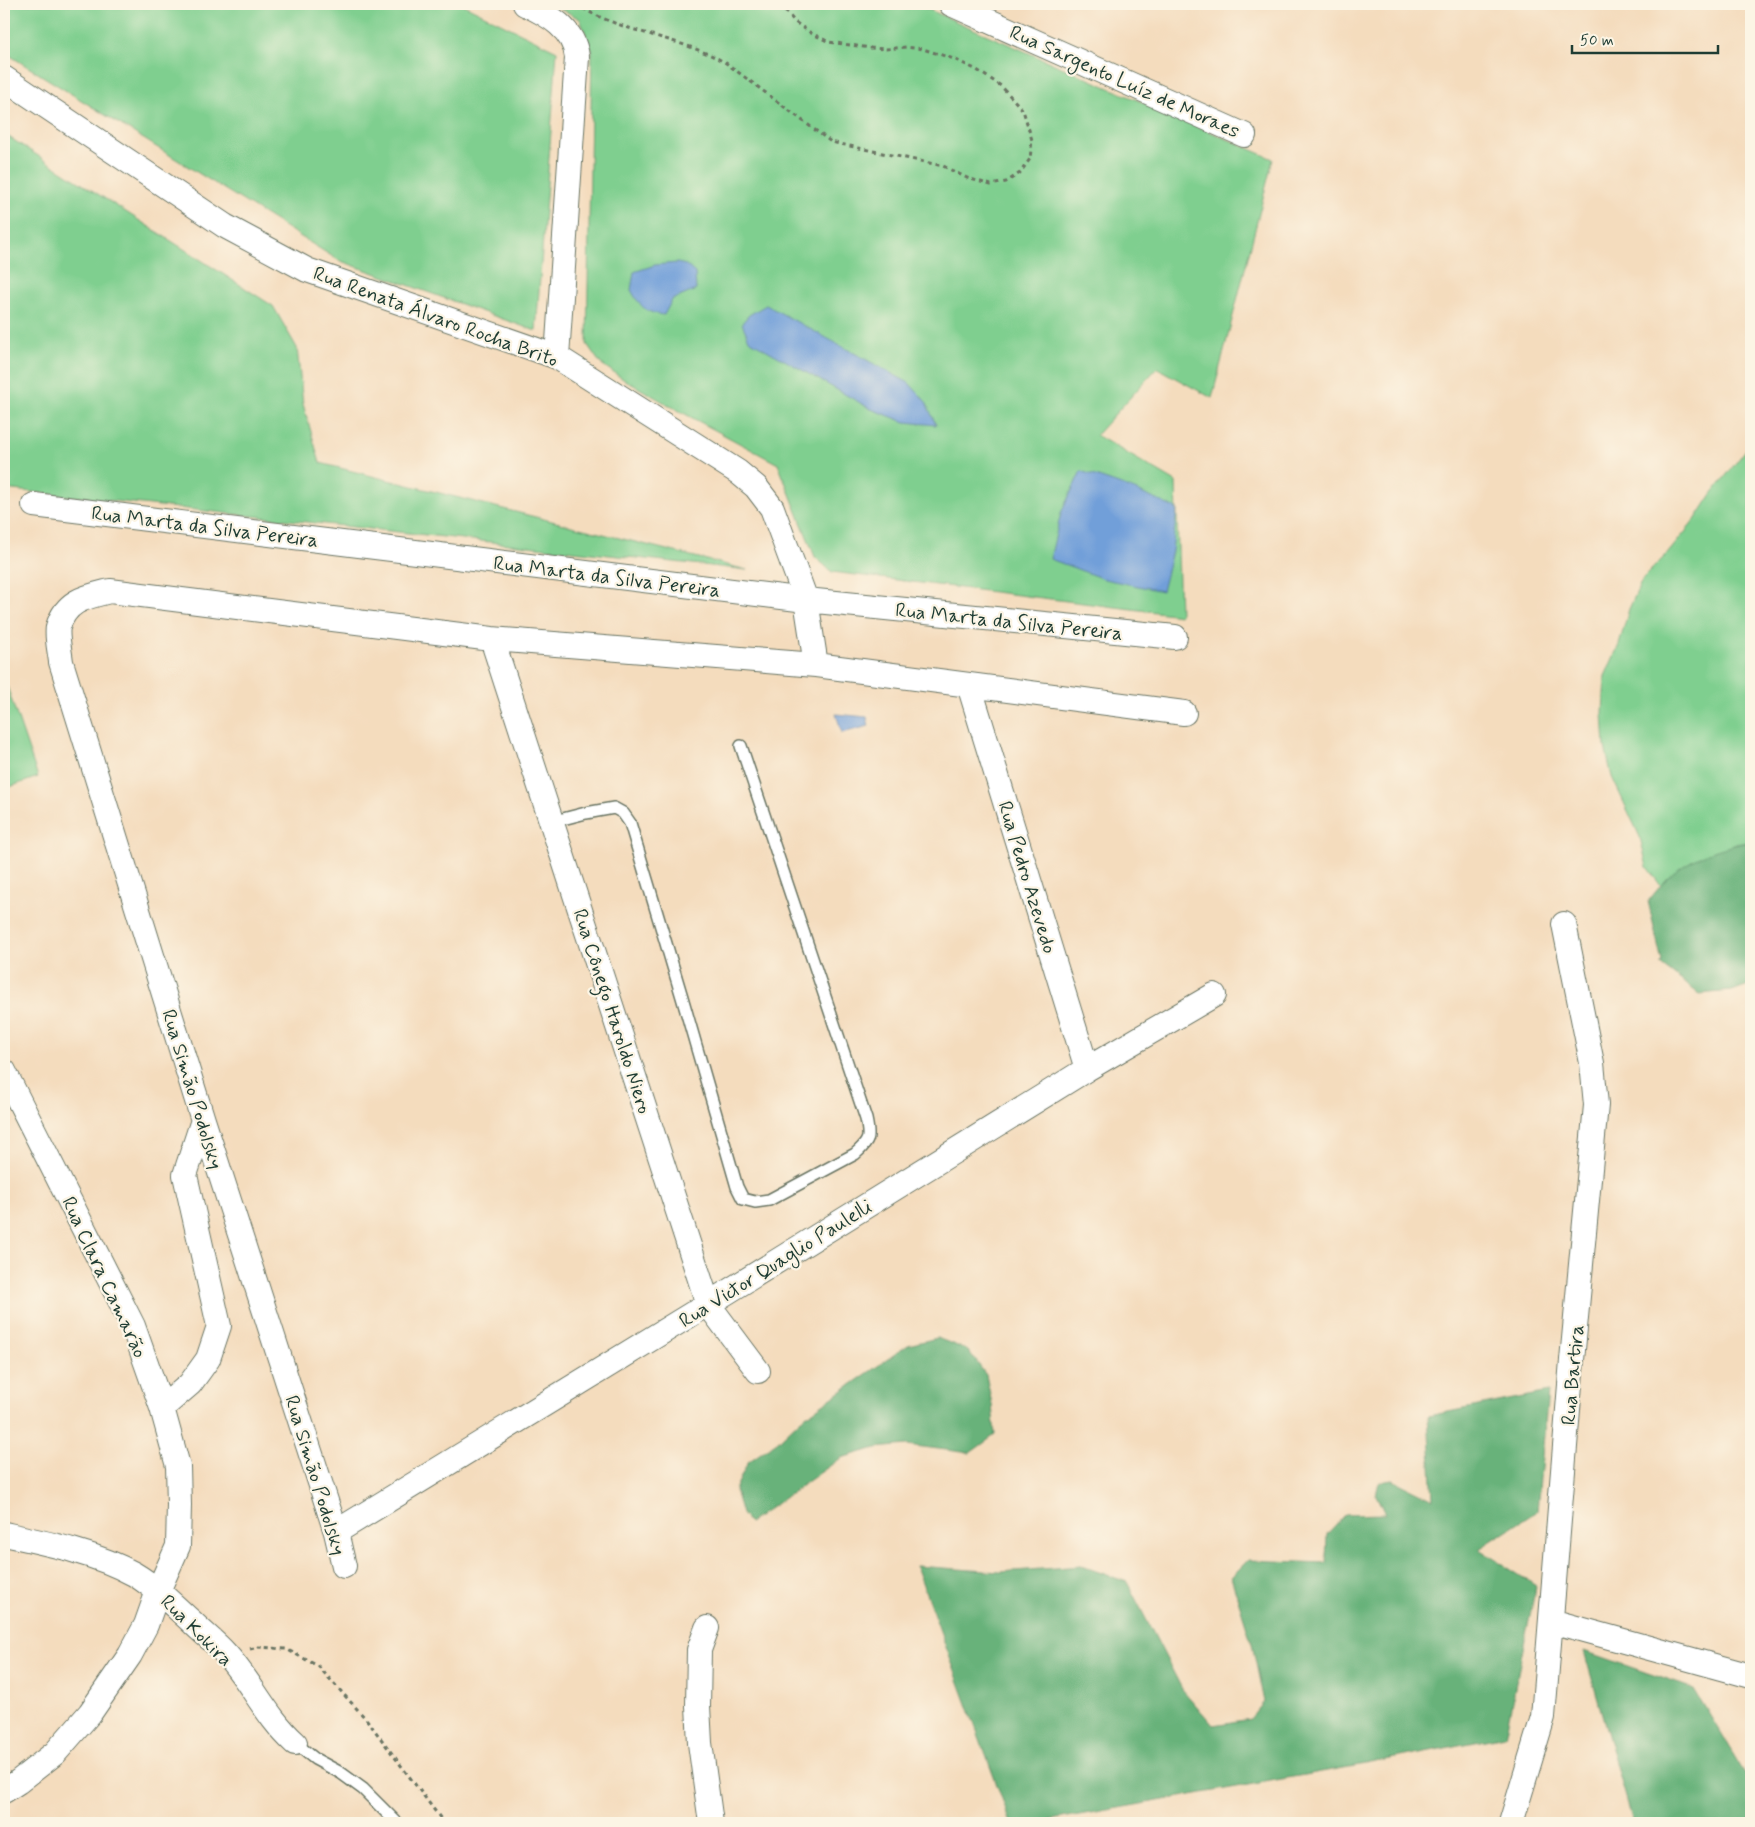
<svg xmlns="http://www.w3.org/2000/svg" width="1755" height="1827" font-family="Mynerve,sans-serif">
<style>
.green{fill:#7fcf8f;stroke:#4f8662}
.forest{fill:#67b27a;stroke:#437857}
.water{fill:#719fd9;stroke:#486e86}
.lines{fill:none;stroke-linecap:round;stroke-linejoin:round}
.lane-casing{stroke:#6a7564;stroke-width:14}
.street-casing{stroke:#6a7564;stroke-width:26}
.path{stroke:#6a7564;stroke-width:3;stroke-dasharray:4 4;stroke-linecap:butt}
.lane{stroke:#fff;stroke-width:11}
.street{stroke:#fff;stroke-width:24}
.labels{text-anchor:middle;stroke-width:4.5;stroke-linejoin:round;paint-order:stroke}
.street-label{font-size:20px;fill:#1f3d34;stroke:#fcf5e5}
</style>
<rect width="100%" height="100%" fill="#fcf5e5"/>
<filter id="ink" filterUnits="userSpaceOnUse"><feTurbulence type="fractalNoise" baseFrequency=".02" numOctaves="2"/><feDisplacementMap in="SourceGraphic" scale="10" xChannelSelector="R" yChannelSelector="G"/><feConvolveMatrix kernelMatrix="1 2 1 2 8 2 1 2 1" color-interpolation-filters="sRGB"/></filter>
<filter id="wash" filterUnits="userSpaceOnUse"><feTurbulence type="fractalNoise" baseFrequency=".0096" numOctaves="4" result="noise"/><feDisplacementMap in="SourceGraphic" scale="20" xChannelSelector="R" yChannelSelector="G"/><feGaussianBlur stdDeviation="1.12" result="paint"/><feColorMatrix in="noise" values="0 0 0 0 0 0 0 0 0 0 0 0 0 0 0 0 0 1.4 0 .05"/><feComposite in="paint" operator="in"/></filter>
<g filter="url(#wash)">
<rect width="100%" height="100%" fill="#f4dcbd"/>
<path class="green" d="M4,4H462L557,51L536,331L338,260L4,52Z
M552,4H916L1273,159L1212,398L1157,368L1096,435L1176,482L1180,615L832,572L815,557L778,464L674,408L623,379L600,363L587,344L592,50L580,19Z
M4,134L273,306L297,348L303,404L320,463L747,570L4,489Z
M1751,443V842L1736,844L1669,877L1661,886L1647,867L1640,837L1612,777L1605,747L1603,713L1605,676L1619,645L1629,609L1643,578L1668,553L1695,520L1712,494Z
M4,678L38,777L4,789Z"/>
<path class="forest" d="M1751,842V984L1732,991L1699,994L1660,964L1662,962L1648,901C1655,893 1661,884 1669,877C1691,857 1722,846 1751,842Z
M937,1338L968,1350L986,1375L992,1404L995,1435L970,1453L907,1445L876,1448L841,1458L749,1523L742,1514L735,1490L748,1462L777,1442L800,1420L908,1345Z
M1548,1392L1537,1511L1479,1549L1536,1586L1505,1736L1355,1766L1034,1823H1011L916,1566L1000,1572L1082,1566L1127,1582L1182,1689L1213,1725L1250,1719L1264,1702L1252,1644L1231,1577L1248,1560L1326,1563L1327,1534L1345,1515L1385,1514L1376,1495L1379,1482L1393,1480L1433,1500L1428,1416Z
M1584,1651L1694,1689L1748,1779L1751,1780V1823H1633Z"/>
<path class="water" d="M677,263L686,265L695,273L696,290L672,300L664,315C645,313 640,306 631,290L634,272L655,265Z
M766,305L909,383L926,402L936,425L905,422L871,409L749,340L742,323L749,315Z
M1081,471L1130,488L1177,509L1172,551L1162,591L1104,579L1050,559L1061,513Z
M836,714L867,717L869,726L842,733Z"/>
</g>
<g filter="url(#ink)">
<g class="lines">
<defs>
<path id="lane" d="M551,822L586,813L614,808L623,813L630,823L682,997L737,1187L743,1199L755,1202L769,1200L855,1154C870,1141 870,1138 866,1119L741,746
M295,1743L315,1759L341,1773L363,1789L397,1823"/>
<path id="street" d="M525,4C549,15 574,29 577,57L557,357
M951,4L1244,135
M4,78L225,226L307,270L557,357L738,472L756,487L772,508L806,600L816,665
M34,505L806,600L1175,637
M492,639L708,1304L758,1371
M969,685L1087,1069
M4,1071L133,1326L162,1408L178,1466L179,1505L178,1546L158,1591L146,1625L130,1655L90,1713L55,1753L18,1782L4,1791
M162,1408L190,1384L208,1359L219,1326L185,1175L203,1120
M336,1532L708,1304L1087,1069L1214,995
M4,1534C46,1543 96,1553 134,1574C156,1587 173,1605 192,1622C203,1633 215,1642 225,1653C251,1681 266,1717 295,1743
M344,1566L336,1532L203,1120L61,662C60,652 56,636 58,627C66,600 86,597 110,591L492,639L816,665L1184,713
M1551,1621L1751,1676
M707,1628L699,1650L698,1706L700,1743L711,1823
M1511,1823L1543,1717L1572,1360L1596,1105L1592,1063L1564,924"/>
</defs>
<use href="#lane" class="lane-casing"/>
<use href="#street" class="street-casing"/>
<path class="path" d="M576,4C622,34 679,36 726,63L831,142L943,166L967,178L991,185L1006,182L1020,173L1030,159L1032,140L1023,110L1001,86L977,70L954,59L923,49L906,47L886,49L871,48L829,42L811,33L795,22L779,4
M250,1649L258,1647L286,1649L318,1666L367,1720L444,1823"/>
<use href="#lane" class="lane"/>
<use href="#street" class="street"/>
</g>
</g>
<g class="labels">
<g class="street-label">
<text transform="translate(1125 81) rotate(24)" y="7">Rua Sargento Luíz de Moraes</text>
<text transform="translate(436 316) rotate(20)" y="7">Rua Renata Álvaro Rocha Brito</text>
<text transform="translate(205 526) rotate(7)" y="7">Rua Marta da Silva Pereira</text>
<text transform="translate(607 576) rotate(7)" y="7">Rua Marta da Silva Pereira</text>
<text transform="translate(1009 621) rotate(6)" y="7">Rua Marta da Silva Pereira</text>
<text transform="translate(1028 877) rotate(73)" y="7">Rua Pedro Azevedo</text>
<text transform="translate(613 1011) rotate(72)" y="7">Rua Cônego Haroldo Niero</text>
<text transform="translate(193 1089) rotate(73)" y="7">Rua Simão Podolsky</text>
<text transform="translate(775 1263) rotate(-32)" y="7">Rua Victor Quaglio Paulelli</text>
<text transform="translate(105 1277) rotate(65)" y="7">Rua Clara Camarão</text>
<text transform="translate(1572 1375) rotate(-85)" y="7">Rua Bartira</text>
<text transform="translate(316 1475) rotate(73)" y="7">Rua Simão Podolsky</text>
<text transform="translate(197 1630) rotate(45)" y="7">Rua Kokira</text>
</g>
</g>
<rect width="1755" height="1827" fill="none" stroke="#fcf5e5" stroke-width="20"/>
<path d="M1572 45v8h146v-8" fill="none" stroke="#1f3d34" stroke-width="2.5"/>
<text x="1580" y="45" font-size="15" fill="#1f3d34" stroke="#fcf5e5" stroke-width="4" paint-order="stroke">50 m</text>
</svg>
